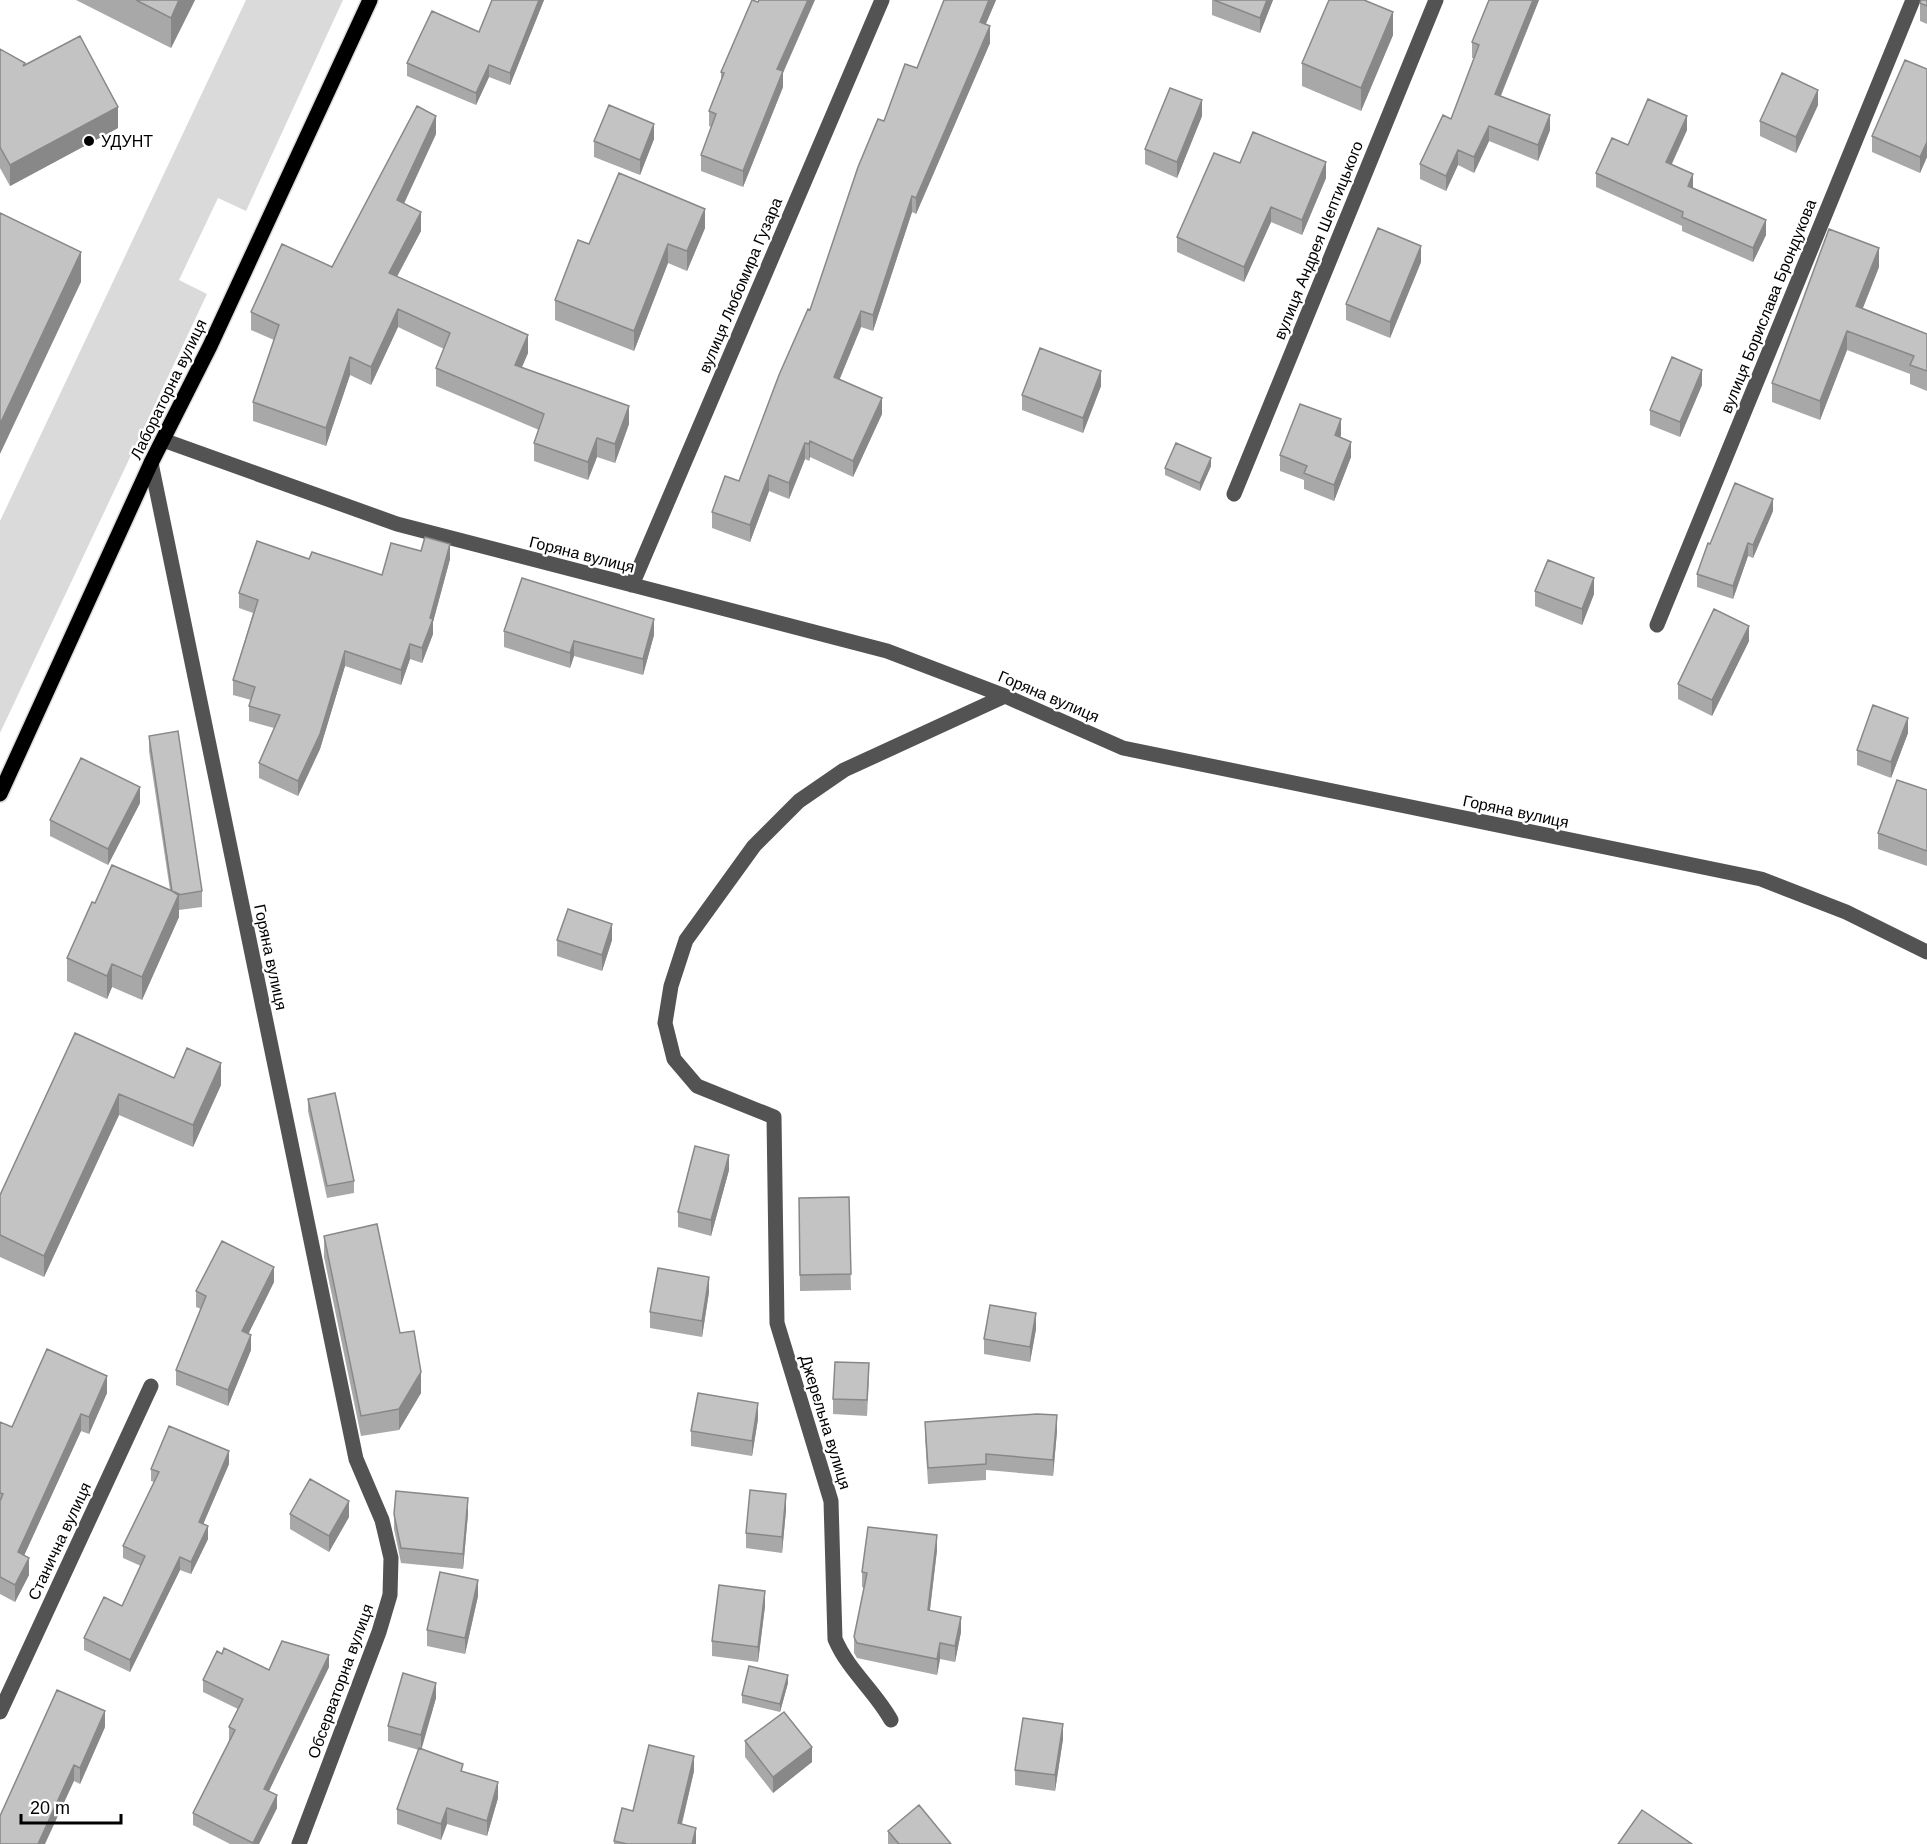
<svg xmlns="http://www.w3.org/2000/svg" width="1927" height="1844" font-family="Arial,sans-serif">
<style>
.green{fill:#dadada}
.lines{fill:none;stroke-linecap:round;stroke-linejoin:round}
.major-casing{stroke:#dbdbdb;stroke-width:18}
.minor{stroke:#535353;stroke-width:15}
.major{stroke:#000;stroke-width:15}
.wall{fill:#a8a8a8}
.shaded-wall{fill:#888}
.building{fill:#c3c3c3;stroke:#888;stroke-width:1.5}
.poi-dot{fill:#000;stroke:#fff;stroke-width:2}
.labels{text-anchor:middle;stroke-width:4.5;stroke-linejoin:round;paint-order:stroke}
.poi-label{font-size:16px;fill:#000;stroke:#fff;text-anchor:start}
.street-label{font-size:16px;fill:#000;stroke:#fff}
</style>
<rect width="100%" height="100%" fill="#fff"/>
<path class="green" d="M246,0H343L246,211L218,198L179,280L207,294L0,733V521Z"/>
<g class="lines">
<defs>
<path id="major" d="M0,794L151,463L210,346L370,0"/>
</defs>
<use href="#major" class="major-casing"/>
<path class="minor" d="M163,440L397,524L887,651L1005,696L1123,748L1761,879L1846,912L1927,952
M151,463L356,1459L382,1520L391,1558L390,1595L379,1632L299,1844
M1234,494L1436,0
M632,585L882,0
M1657,625L1913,0
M0,1712L151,1386
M891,1720C875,1691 848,1670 835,1639L831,1501L777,1323L774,1117L697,1086L674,1059L665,1023L671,986L686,940L754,846L799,801L844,770L1005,696"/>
<use href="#major" class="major"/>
</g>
<path class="wall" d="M76,0H195L171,48Z
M492,0H544L510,85L489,77L476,105L407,76V63L479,32Z
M944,0H996L985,25L990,43L916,214L912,212L873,331L861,327L839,380L882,414L853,477L810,457L809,461L805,459L789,499L769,491L750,542L712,528V512L739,481L810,310L884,121L917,68Z
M1212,0H1273L1260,33L1212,15Z
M1539,0L1501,96L1550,130L1538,161L1489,141L1474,173L1458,165L1446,191L1420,179V164L1451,119L1474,58H1472V42Z
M1927,0V24L1920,21V3Z
M1393,35L1361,111L1302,86V63Z
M0,49L25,65L118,128L10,186L0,168Z
M1927,69V157L1920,173L1872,152V136Z
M721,72L783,73V87L743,187L701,171V155L711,127L709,126V111L721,81Z
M1818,105L1796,153L1760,136V121Z
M1202,116L1177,178L1145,164V149Z
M1687,130L1672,164L1693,188L1766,235L1753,262L1682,231V226L1596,187V173L1628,145Z
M436,134L404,204L421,231L397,277L528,353L522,367L629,424L615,463L597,457L588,480L534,461V443L539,430L436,386V368L444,349L398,327L371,385L350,375L326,446L253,421V402L274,340L251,330V312L332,267Z
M654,139L640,175L594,157V141Z
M1240,163L1326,178L1302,235L1271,222L1244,282L1177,252V237Z
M705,228L687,271L668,263L634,351L555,320V300L589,244Z
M1421,262L1390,338L1346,320V304Z
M1879,267L1863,308L1927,334V391L1910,384V374L1847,350L1820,420L1772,402V383Z
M1702,385L1680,437L1650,425V410Z
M1101,386L1083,433L1022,410V395Z
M1341,435L1340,437L1351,457L1334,501L1304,489V480L1280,471V455Z
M1211,466L1200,491L1165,475V468Z
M1773,511L1753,558L1748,556L1733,599L1697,587V574L1710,544Z
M309,559L382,575L450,559L433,622V634L422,663L410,659L401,685L345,666L320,749L298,796L259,778V763L274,728L249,721V706L251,700L233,695V680L253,613L239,608V593Z
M1535,591L1594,594L1582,625L1535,606Z
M504,631L654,635L643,675L574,656L570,668L504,647Z
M1749,641L1712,716L1678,699V684Z
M1908,733L1891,778L1857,765V750Z
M149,736L202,891V907L179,910V917L142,1000L112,987L107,999L67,981V958L95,903L170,890L149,751Z
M1927,790V866L1878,849V833Z
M140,803L108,865L50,836V820Z
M557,940H612L602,971L557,956Z
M75,1033L174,1078L221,1085L193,1147L119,1115L44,1277L0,1257V1195Z
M308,1099L354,1181V1193L327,1198L308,1111Z
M729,1170L711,1236L678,1227V1212Z
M849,1197L851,1290L800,1291L799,1198Z
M324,1236L400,1333L421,1393L399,1430L361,1436L324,1257Z
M274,1282L248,1334L251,1350L228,1406L176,1385V1370L201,1309L196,1307V1291Z
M709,1292L702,1337L650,1328V1312Z
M1036,1329L1030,1362L984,1354V1339Z
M869,1379L867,1416L833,1414V1399Z
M107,1393L89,1434L81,1431L24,1555L29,1575L15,1602L0,1594V1422L12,1427Z
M758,1419L752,1456L691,1446V1431Z
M925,1422L1057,1431L1053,1476L986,1470V1480L928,1484L925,1437Z
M229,1464L203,1524L208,1539L191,1574L180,1570L130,1672L84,1650V1638L122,1606L141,1566L123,1558V1546L154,1482L151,1481V1469Z
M786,1510L782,1553L746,1548V1533Z
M290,1514L349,1517L329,1552L290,1529Z
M394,1514H468L463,1569L401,1563L394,1529Z
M937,1550L930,1610L961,1632L955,1662L940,1659L937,1675L857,1658L854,1653V1637L864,1588L862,1587V1572Z
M478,1596L465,1654L427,1646V1630Z
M765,1606L758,1662L712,1656V1641Z
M222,1654L269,1670L329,1667L269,1791L277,1808L259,1844H230L193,1825V1813L230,1740H229V1727L238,1709L203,1692V1680Z
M788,1683L780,1712L742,1703V1695Z
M436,1698L421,1749L463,1772L498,1798L487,1836L447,1824L441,1840L397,1824V1809L419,1750L388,1741V1726Z
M105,1727L80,1784L74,1781L0,1844Z
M1063,1739L1055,1791L1015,1785V1770Z
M745,1741L812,1762L773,1793L745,1757Z
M694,1771L682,1824L696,1828V1844H614V1841L633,1811Z
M888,1831L951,1844H888Z"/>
<path class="shaded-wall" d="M179,0H195L171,48V18Z
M539,0H544L510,85V73Z
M808,0H815L783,73V87L743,187V171L777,69Z
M989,0H996L980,38V22Z
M1267,0H1273L1260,33V18Z
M1533,0H1539L1495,109V94Z
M1393,12V35L1361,111V88Z
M990,26V43L916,214V198Z
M489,65V77L476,105V93Z
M1818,90V105L1796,153V137Z
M1202,100V116L1177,178V162Z
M118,107V128L10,186V165Z
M1550,115V130L1538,161V145Z
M436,116V134L397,218V200Z
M1687,116V130L1666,176V162Z
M654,124V139L640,175V160Z
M1489,126V141L1474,173V157Z
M1927,142V157L1920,173V157Z
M1458,150V165L1446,191V176Z
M1326,162V178L1302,235V220Z
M1693,174V188L1688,186Z
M912,196V212L873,331V315Z
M1271,207V222L1244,282V267Z
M705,209V228L687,271V251Z
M421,212V231L389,291V273Z
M1766,220V235L1753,262V248Z
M668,244V263L634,351V331Z
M1421,246V262L1390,338V322Z
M1879,248V267L1856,325V306Z
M81,252V282L0,454V424Z
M398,309V327L371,385V367Z
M861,311V327L834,393V377Z
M1847,331V350L1820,420V401Z
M528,335V353L515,383V365Z
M350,357V375L326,446V428Z
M1702,370V385L1680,437V422Z
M1101,371V386L1083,433V418Z
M882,398V414L853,477V461Z
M629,406V424L615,463V444Z
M1341,419V435L1335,451V435Z
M597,438V457L588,480V462Z
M810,441V457L809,461V444Z
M1351,442V457L1334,501V485Z
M805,443V459L789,499V483Z
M1211,458V466L1200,491V483Z
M769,475V491L750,542V525Z
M1773,499V511L1753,558V545Z
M1748,543V556L1733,599V586Z
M450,544V559L433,622V634L422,663V648L430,618Z
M1594,578V594L1582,625V609Z
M654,619V635L643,675V659Z
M1749,626V641L1712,716V700Z
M574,641V656L570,668V653Z
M410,644V659L401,685V670Z
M345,651V666L320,749L298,796V781Z
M1908,718V733L1891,778V762Z
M140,787V803L108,865V849Z
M179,894V917L142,1000V977Z
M612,924V940L602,971V955Z
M112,964V987L107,999V976Z
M221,1063V1085L193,1147V1125Z
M119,1094V1115L44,1277V1256Z
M729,1155V1170L711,1236V1220Z
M274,1267V1282L242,1347V1331Z
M709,1277V1292L702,1337V1321Z
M1036,1313V1329L1030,1362V1347Z
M251,1335V1350L228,1406V1390Z
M421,1372V1393L399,1430V1409Z
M107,1376V1393L89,1434V1417Z
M758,1403V1419L752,1456V1441Z
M81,1414V1431L18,1569V1552Z
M1057,1415V1431L1053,1476V1460Z
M229,1451V1464L199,1534V1522Z
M786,1494V1510L782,1553V1537Z
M468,1498V1514L463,1569V1554Z
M349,1501V1517L329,1552V1536Z
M208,1526V1539L191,1574V1562Z
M937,1535V1550L928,1625V1610Z
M180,1557V1570L130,1672V1660Z
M29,1558V1575L15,1602V1585Z
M478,1580V1596L465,1654V1638Z
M765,1591V1606L758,1662V1647Z
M961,1617V1632L955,1662V1646Z
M940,1643V1659L937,1675V1659Z
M329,1655V1667L264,1801V1789Z
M788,1675V1683L780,1712V1704Z
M436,1683V1698L421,1751V1735Z
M105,1711V1727L80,1784V1768Z
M1063,1724V1739L1055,1791V1775Z
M812,1747V1762L773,1793V1777Z
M694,1756V1771L678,1839V1823Z
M74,1765V1781L45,1844H38Z
M498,1782V1798L487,1836V1821Z
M277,1795V1808L259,1844H253Z
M447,1808V1824L441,1840V1824Z
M696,1828V1844H692Z"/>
<path class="building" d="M136,0H179L171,18Z
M492,0H539L510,73L489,65L476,93L407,63L432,11L479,32Z
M752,0L758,2L759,0H808L777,69L783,71L743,171L701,155L716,114L709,111L724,73L721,72Z
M944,0H989L980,22L990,26L916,198L912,196L873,315L861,311L834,377L882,398L853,461L810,441L809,444L805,443L789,483L769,475L750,525L712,512L725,476L739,481L779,375L808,309L810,310L858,167L878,119L884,121L905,64L917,68Z
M1214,0H1267L1260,18Z
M1329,0H1364L1393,12L1361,88L1302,63Z
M1489,0H1533L1495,94L1550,115L1538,145L1489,126L1474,157L1458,150L1446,176L1420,164L1443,115L1451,119L1479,45L1472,42Z
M1921,0H1927V6L1920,3Z
M80,36L118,107L10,165L0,147V49L25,63L23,66Z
M1905,60L1927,69V142L1920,157L1872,136Z
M1782,73L1818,90L1796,137L1760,121Z
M1170,88L1202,100L1177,162L1145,149Z
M1648,99L1687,116L1666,162L1693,174L1688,186L1766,220L1753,248L1682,217L1683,212L1596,173L1612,138L1628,145Z
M609,105L654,124L640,160L594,141Z
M417,106L436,116L397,200L421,212L389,273L528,335L515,365L629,406L615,444L597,438L588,462L534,443L544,414L436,368L450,333L398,309L371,367L350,357L326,428L253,402L279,325L251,312L282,244L332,267Z
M1253,132L1326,162L1302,220L1271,207L1244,267L1177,237L1214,153L1240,163Z
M619,173L705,209L687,251L668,244L634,331L555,300L578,240L589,244Z
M0,213L81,252L0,424Z
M1378,228L1421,246L1390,322L1346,304Z
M1829,229L1879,248L1856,306L1927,334V371L1910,365L1914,356L1847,331L1820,401L1772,383Z
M1040,348L1101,371L1083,418L1022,395Z
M1672,357L1702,370L1680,422L1650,410Z
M1300,404L1341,419L1335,435L1351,442L1334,485L1304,473L1307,466L1280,455Z
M1176,443L1211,458L1200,483L1165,468Z
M1735,483L1773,499L1753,545L1748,543L1733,586L1697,574L1708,543L1710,544Z
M425,537L450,544L430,618L433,619L422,648L410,644L401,670L345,651L320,734L298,781L259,763L280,715L249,706L255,687L233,680L258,600L239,593L257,541L309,559L312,552L382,575L391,543L421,551Z
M1548,560L1594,578L1582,609L1535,591Z
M522,578L654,619L643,659L574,641L570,653L504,631Z
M1714,609L1749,626L1712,700L1678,684Z
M1873,705L1908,718L1891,762L1857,750Z
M178,731L202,891L178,895L172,891L149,736Z
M81,758L140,787L108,849L50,820Z
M1897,780L1927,790V851L1878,833Z
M112,865L179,894L142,977L112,964L107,976L67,958L92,902L95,903Z
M568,909L612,924L602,955L557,940Z
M75,1033L174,1078L187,1048L221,1063L193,1125L119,1094L44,1256L0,1235V1195Z
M335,1093L354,1181L327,1186L308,1099Z
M695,1146L729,1155L711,1220L678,1212Z
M849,1197L851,1274L800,1275L799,1198Z
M377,1224L400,1333L414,1331L421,1372L399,1409L361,1416L324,1236Z
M222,1241L274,1267L242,1331L251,1335L228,1390L176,1370L206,1296L196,1291Z
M658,1268L709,1277L702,1321L650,1312Z
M990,1305L1036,1313L1030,1347L984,1339Z
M47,1349L107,1376L89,1417L81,1414L18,1552L29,1558L15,1585L0,1577V1501L3,1494L0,1493V1422L12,1427Z
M835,1362L869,1363L867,1400L833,1399Z
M698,1393L758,1403L752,1441L691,1431Z
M1037,1414L1057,1415L1053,1460L986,1454V1464L928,1468L925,1422Z
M169,1426L229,1451L199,1522L208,1526L191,1562L180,1557L130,1660L84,1638L104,1597L122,1606L145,1556L123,1546L159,1472L151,1469Z
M310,1479L349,1501L329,1536L290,1514Z
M750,1490L786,1494L782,1537L746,1533Z
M396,1491L468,1498L463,1554L401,1548L394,1514Z
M868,1527L937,1535L928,1610L961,1617L955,1646L940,1643L937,1659L857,1643L854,1637L867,1573L862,1572Z
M440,1572L478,1580L465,1638L427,1630Z
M719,1585L765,1591L758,1647L712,1641Z
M282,1641L329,1655L264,1789L277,1795L253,1843L193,1813L235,1730L229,1727L243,1699L203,1680L217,1651L222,1654L224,1648L269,1670Z
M749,1666L788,1675L780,1704L742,1695Z
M403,1673L436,1683L421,1735L388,1726Z
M57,1690L105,1711L80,1768L74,1765L38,1844H0V1816Z
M784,1712L812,1747L773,1777L745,1741Z
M1023,1718L1063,1724L1055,1775L1015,1770Z
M649,1745L694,1756L678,1823L696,1828L692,1844H627L614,1841L622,1808L633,1811Z
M419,1748L463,1764L461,1771L498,1782L487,1821L447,1808L441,1824L397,1809Z
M919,1805L951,1844H899L888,1831Z
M1642,1810L1692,1844H1618Z"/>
<circle class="poi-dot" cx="89" cy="141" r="6"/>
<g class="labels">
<g class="poi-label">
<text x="101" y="147">УДУНТ</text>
</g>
<g class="street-label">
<text transform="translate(1318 240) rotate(-68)" y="6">вулиця Андрея Шептицького</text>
<text transform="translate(740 285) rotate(-67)" y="6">вулиця Любомира Гузара</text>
<text transform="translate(1768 306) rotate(-68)" y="6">вулиця Борислава Брондукова</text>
<text transform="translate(168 389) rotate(-64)" y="6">Лабораторна вулиця</text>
<text transform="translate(582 554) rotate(14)" y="6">Горяна вулиця</text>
<text transform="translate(1049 696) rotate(23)" y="6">Горяна вулиця</text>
<text transform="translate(1516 811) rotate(12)" y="6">Горяна вулиця</text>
<text transform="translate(271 957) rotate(78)" y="6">Горяна вулиця</text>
<text transform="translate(826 1422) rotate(73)" y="6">Джерельна вулиця</text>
<text transform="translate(59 1541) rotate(-65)" y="6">Станична вулиця</text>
<text transform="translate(340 1681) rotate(-70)" y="6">Обсерваторна вулиця</text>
</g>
</g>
<path d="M21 1814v9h100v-9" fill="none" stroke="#000000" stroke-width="3"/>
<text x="30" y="1814" font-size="18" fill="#000000" stroke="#ffffff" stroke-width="4.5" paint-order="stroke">20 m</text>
</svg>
